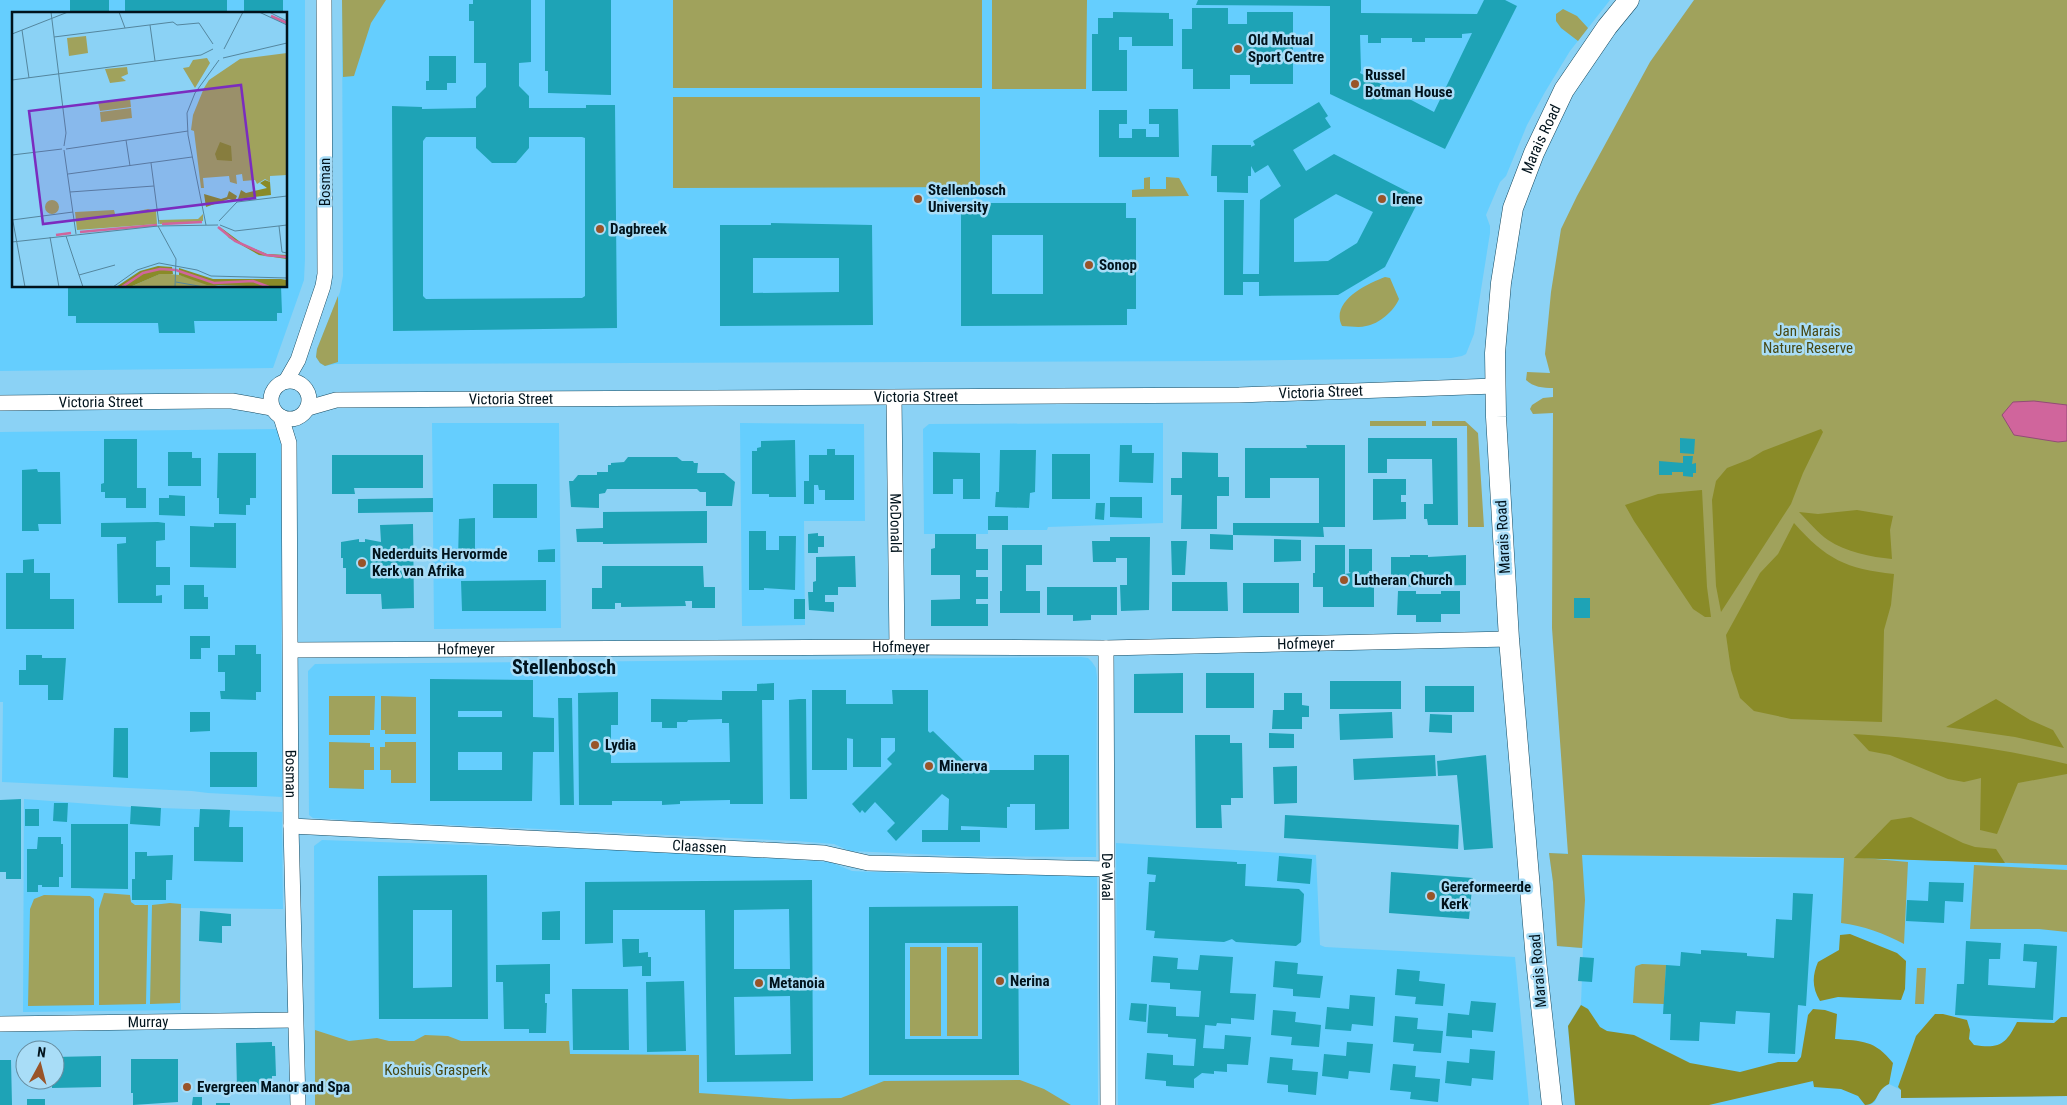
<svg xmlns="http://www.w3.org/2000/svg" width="2067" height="1105" font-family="'Roboto Condensed',sans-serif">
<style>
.built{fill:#65cefe;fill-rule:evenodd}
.green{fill:#a0a25c}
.forest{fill:#8a8b28}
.water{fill:#d0659c;stroke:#924c76}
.building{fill:#1ea3b6;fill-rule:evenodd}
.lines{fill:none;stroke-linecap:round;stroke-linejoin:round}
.minor-casing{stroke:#164a60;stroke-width:16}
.tertiary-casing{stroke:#164a60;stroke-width:21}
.minor{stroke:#fff;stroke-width:15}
.tertiary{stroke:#fff;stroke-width:20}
.poi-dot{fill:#995429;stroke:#a9ddf7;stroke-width:2}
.labels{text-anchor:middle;stroke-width:5;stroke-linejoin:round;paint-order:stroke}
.poi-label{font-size:15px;font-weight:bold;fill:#01131c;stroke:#a9ddf7;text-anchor:start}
.street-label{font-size:15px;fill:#01131c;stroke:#a9ddf7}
.park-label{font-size:15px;fill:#474814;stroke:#a9ddf7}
.district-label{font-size:20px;font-weight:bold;fill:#01131c;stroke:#a9ddf7}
.inset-river{fill:none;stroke:#d0659c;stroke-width:2.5}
.inset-road{fill:none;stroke:#54869e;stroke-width:1}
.view{fill:#7b2cbf;fill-opacity:0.15;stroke:#7b2cbf;stroke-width:2.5}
.inset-edge{fill:none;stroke:#01131c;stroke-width:2.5}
</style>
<rect width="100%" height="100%" fill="#8bd2f5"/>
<path class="built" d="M0,0H305V259L304,280L273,368L0,371ZM14,14H286V286H14Z
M342,0H1610L1570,51L1545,92L1527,125L1506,176L1500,182L1486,215L1490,226V233L1474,334L1466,354L1462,356L1451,358L1212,361L335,364L325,366L320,363L316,357L317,349L340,292L343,276Z
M432,423H559L561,628L434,629Z
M740,423L864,424L865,521H804L805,625L742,626Z
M1163,423V523L1048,527L1047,530H988V534H924L923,429L929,424Z
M278,429L281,446L282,797L208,793L192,791L2,782L3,702H0V432Z
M1081,657L1088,658L1092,662L1096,668L1097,677L1096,857L962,856L850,851L834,844L796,841L344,820L313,818L309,815L308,671L315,664Z
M24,799L131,807L282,812L283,909L181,908V1010L23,1012Z
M322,840L640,851L830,862L852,871L895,873L1097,876L1098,1105H315L314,846Z
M1116,843L1316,855L1320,945L1325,947L1515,957L1529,1105H1118Z
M1549,853L1752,858H1880L2067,865V1096L1901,1098V1090L1889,1084L1880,1089L1875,1102L1870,1105H1575L1568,1026L1581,1004L1583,948L1557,946L1553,882Z"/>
<path class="green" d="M342,0H386L371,23L354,76L343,77Z
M673,0H982V88H673Z
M992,0H1087L1086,89H992Z
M1694,0H2067V865L1864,858L1908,862L1904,944C1883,933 1864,926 1841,923L1844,858L1582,855L1585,900L1582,948L1557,946L1553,882L1549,853L1568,854L1552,628L1553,413L1533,414L1530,409L1532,405L1543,398L1553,397V388C1543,388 1533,387 1526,380L1527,372L1550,373L1545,354L1551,292L1561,229L1577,196L1650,62Z
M1563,9L1577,16L1588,28L1578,41L1561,28L1556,21V14Z
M673,97H980V187L673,188Z
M1150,177V189H1166V177L1179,178L1189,196L1132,197V190L1144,189V178Z
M1385,277L1390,278L1399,299C1394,311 1379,324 1366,326C1359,328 1350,326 1342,326C1330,302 1366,284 1385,277Z
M338,296V362L325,366L320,363L316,357L317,349Z
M1370,421H1426V426H1370Z
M1432,421H1465L1478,433L1484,527H1468L1467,426H1432Z
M329,696H375L374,730H370V735H329Z
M381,696L416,697V734H385V730H381Z
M329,742L370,743V747H374V770H364V789L329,788Z
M385,742H416V783H391V770H380V747H385Z
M1974,865L2067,870V932L2039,929H1970Z
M104,893L130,895L131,902L135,905H148L146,1004L99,1005V909Z
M44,895L90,896L94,899V1005L28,1006L30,909L34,899Z
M170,903L181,904L180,1003L150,1004L152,905Z
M910,947H941V1036H910Z
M947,947H978V1036H947Z
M1642,964L1666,965L1664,1004L1633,1003L1635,968L1636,966Z
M1917,968H1926L1924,1004H1915Z
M315,1030L349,1041L377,1038L389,1041H414L425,1035L448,1036L461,1041H569L570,1054L699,1055V1093L790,1099L841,1098L884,1081L1020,1080L1044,1089L1071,1105H315Z"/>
<path class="forest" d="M1821,429L1823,432L1803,473L1791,504L1721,612L1716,586L1712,500L1716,481L1727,468L1750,459L1763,451Z
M1702,490L1707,587L1711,617H1705L1693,609L1634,521L1625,505L1658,494Z
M1857,510L1893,516L1890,530L1892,559C1871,557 1846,552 1828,540C1818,533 1808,521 1799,512L1818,514Z
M1794,523C1826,559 1846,569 1894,574L1891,605L1884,630L1882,722L1791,719L1754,711L1740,698L1731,670L1726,635L1760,573L1778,554Z
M1996,699L2030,720L2053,730L2064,748L2015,737L1946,727Z
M1853,734C1925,738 1996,747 2067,764V774L2018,783L1997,834L1980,830L1981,778L1964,782L1948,779L1890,755L1869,751Z
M1911,817L1963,843L1975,847L1996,849L2005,863L1854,858L1891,820Z
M1850,934L1897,953L1906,961L1905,989L1901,1000L1838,997L1820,1001C1812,988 1812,976 1818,962L1839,950L1840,935Z
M1581,1005L1588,1009L1600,1027L1607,1031L1634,1035L1690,1063L1740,1072L1778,1062H1797L1801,1057L1808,1015L1813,1009L1825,1010L1837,1014L1835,1039C1862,1041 1875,1040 1893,1063L1889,1084C1875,1090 1879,1105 1865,1105L1858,1096L1841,1089L1814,1087L1813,1081L1709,1105H1575L1568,1026Z
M1935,1014H1943L1967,1020L1970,1030L1969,1039L1974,1045C2000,1049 2006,1044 2017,1022L2054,1023L2061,1017H2067V1096L1901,1098V1090L1898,1087L1916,1036Z"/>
<path class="water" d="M2034,401L2067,405V441L2058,442L2014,435L2002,415L2013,402Z"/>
<path class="building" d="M70,0H109V14H70Z
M125,0H227V14H125Z
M244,0H283V14H244Z
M473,0H531V62L519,63V86L529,96V108H586V105H615L617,328L393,331L392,106L422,107V109L476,108V97L486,87V63H474V21H469V4H473ZM426,137H476V148L492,163H516L529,148V137H582L585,138V296L582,298L426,299L423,296V141Z
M545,0H611V95L548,93V71H545Z
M1198,0H1361V13L1477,14L1484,0H1505L1517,6L1445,149L1330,94V6L1196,5ZM1472,33L1434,112L1360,73L1361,70L1360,35H1368V43H1381V38H1412V42H1425V38H1462V34Z
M1192,8H1228V24H1247V12H1293V84H1250V75H1230V89H1193V69H1182V29H1192Z
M1113,12L1169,13V19H1173V46H1132V37H1119V50H1127V91H1092V34H1098V18H1113Z
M429,56H456V83H447V90H426V81H429Z
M1319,102L1328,116L1325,118L1331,127L1293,150L1306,171L1334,154L1420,198L1385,267L1338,295L1259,296V282H1243V295H1224V200H1244L1243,274H1259L1260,200L1281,186L1268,165L1255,173L1251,166V176H1248V193L1217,192V176H1211L1212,145H1251V147L1255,145L1253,141ZM1336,194L1373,212L1357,243L1328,261L1294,262V219Z
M1149,109H1178L1179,157H1099V110H1127V124H1119V138H1132V129H1146V137H1159V124H1149Z
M961,203H1126V218H1136V309H1127V325L961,326ZM992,235H1043V294H992Z
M771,223L872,225L873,325L720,326V225H771ZM753,258H839V292L753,293Z
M68,286H281L282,313H277V321H194L195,333H159L158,323H76V316H68Z
M1368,438H1457L1458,525H1428L1427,519H1424V504H1433L1432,459H1387V473H1368Z
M1680,438L1695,439L1694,454L1680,453Z
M104,439H137V488H146V508H126V498H105V492H101V484L104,483Z
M795,440L796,497H769V494H752V451H757V448L761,447V441Z
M1120,445H1132V453H1154L1153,483L1119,482Z
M1306,445H1345V527H1323L1324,537L1233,535V523H1319V478H1270V498H1245V448H1307Z
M827,449H835V455H854V500H825V490H819L818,485H814V504H804V481H809V455H827Z
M1000,450H1036L1035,492L1030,493L1029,508L995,507L996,492H999Z
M168,452H192V458H201V486H168Z
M933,452L980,453V499H963V479H953V494H933Z
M1182,452L1218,453V477H1229V496H1217V529H1181L1182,495H1171V478H1182Z
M218,453H256V498H250V505H246V515L219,514V498H217Z
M1052,454H1090V499H1052Z
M332,455H423V488H354L355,494H332Z
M1683,456H1693L1692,464L1696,463V473H1693V477L1683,476V472H1672V475H1659V461L1683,463Z
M677,457L682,461H693L694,463H698L697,473H724L735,482L732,506H706V492H700L697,489H607L605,493L599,494V508L571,507L569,481H573L578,475H597V472H608V465H611V463L624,462L628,457Z
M37,469L38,472H60L61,524H38L39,531H22V470Z
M1373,479H1406V495H1401V502H1406V519L1373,520Z
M493,484H537V518H493Z
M169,495L185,496V516L159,515V498H169Z
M1110,497H1142V518L1110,517Z
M433,498V512L358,513V499Z
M1096,503H1105L1104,520L1095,519Z
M707,511V543L603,544V542H577L576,529L603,528V512Z
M988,516H1008V530H988Z
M475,518V560H458L459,519Z
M158,522L165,523V540L156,541V567H170V585H156V596L162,595V603H118L117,544L126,543V537H101V523Z
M214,523H236V568L190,567V526L214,527Z
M413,524L414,608L382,609L381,594H346V568H343V558H341V542L359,539V542H365V539L381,542L380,525Z
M749,531H766V550H779V536H796L795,590L764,588V590H749Z
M818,533V536H824V547H818V553H808V534Z
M935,534H976V549H988V570H976V577H988V599H976V604H988V626H931V600L960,599V575H931V549L935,548Z
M1210,534L1233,535V550L1210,549Z
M1110,537H1150L1149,610L1121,611L1120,585H1127V558H1116V562H1093L1092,541H1110Z
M1274,539L1301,540V561L1274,562Z
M1171,541H1187L1185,575H1172Z
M1002,545H1042V565H1026V591H1040V613H1000V591H1002Z
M1315,545H1345V574L1351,573L1349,572V549H1372V571H1369V573H1374V607H1323V587H1313V573H1315Z
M555,549V562H538V550Z
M1410,555H1428V557L1466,555V585L1391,587V557H1410Z
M855,556L856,587H838V595H825V602H834V612L809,610L808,592H813V582L816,581V557Z
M34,559V573H50V599H74V629H6V573H23V560Z
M602,566H703L704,587H715V608H692V601H685L686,606L621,607V603H615V609H592V588H602Z
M546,580V611H462L461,581Z
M1172,582H1227L1228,611H1172Z
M1243,583H1299V613H1243Z
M184,585H204V597H208V609H184Z
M1047,587H1117V615H1091V620L1073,621V615H1047Z
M1398,591H1416V594H1441V591H1460V614H1441V622H1416V615H1397Z
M1574,598H1590V618H1574Z
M794,599H805V619H794Z
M190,636H210V648H201V659H190Z
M235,645H256V654H261V692H256V700L221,699L220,691H225V672H218V655H235Z
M26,655H42V658H66L63,700H48V685H19V670H26Z
M1183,673V713H1134V674Z
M1206,673H1254V708H1206Z
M430,679L533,680V717L554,718V752H533L532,801H430ZM458,711H502V717H458ZM458,752H502V770H458Z
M1330,681H1401V709H1330Z
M774,683V700H762L763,804H730V800L680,801V804L662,805V801H612V805H579L578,693L618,692V725H611V763L730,762L729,723H722V719L688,720L687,722H677V728H662V722H651V699L722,700V691H757V684Z
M1425,686H1474V712H1425Z
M812,690H846V704H893L892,690H928V731L930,733L933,731L969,766L967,768L969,770H1034V755H1069V829L1035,830V804H1010V807H1007V828L961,826V830H980V842H922V830H948L949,799L942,794L896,841L887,831L895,823L875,802L865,813L862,810L860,813L852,804L892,764L887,759L895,751V738H881V767H853V739L847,738V770H812Z
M1284,693H1302V705L1309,706V717H1302V729H1272L1273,710H1284Z
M558,698H572L574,805H560Z
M799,699H806L807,799H790L789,700Z
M190,712H210V731L190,732Z
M1392,712L1393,738L1340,740L1339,714Z
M1430,714L1452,715V733L1429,732Z
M114,728H128V778L113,777Z
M1269,733L1294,734V748H1269Z
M1195,735H1230V743H1242L1243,798H1231V805H1221L1222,828H1196Z
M210,752H257V787H210Z
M1435,755L1436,776L1354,780L1353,759Z
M1486,755L1493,848L1464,850L1457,775L1438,776L1437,761Z
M1297,766V803L1274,804L1273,767Z
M21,799V879H6V872H0V800Z
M54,803H68L67,822L53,821Z
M131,806L161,808L160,826L130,824Z
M25,809H39V826H25Z
M200,809L230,810L229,827H243V862L194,861V827H199Z
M1285,815L1459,825L1458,849L1284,838Z
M71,824H128V889L71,888Z
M38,837H61V844H63V877H59V887H42V885H38V892H27V849H37Z
M135,852H147V856L173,855L172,880H166V900H132V879H135Z
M1279,856L1312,859L1310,884L1277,881Z
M1148,857L1237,862V864H1246L1245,886L1299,889L1304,894L1301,942L1296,946L1236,942L1232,939L1224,942L1154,938L1155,931L1146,930L1149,882H1155L1156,875L1147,874Z
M1391,872L1473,878L1469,919L1389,913Z
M487,875L488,1019H379L378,876ZM413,910H452V987L413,988Z
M812,880L813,1081L707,1082L705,910H613V943L585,944V882ZM789,909L790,969H734V910ZM790,996L791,1054L735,1055L734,997Z
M1929,882L1964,883L1963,902L1945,901L1944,923L1906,921L1907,900L1928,901Z
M1793,893L1813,894L1806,1006L1798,1005L1795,1054L1768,1053L1770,1013L1736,1011L1735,1024L1700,1022L1699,1041L1670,1040L1671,1014H1663L1666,965L1680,966L1681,952L1701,954V950L1747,953V956L1774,958L1776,919L1792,920Z
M1018,906L1019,1075H869V907ZM905,943H982V1039H905Z
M200,911L231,914V926H222V943L199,941Z
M560,911V940H542V912Z
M622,939H639V953L648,952V957H651V976H642V966L623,967Z
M1966,941L2001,943L2000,959H1989L1988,985L2035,988L2037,962L2023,961L2024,944L2057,946L2053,1020L1955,1015L1957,984H1964Z
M1200,955L1233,957L1230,993L1256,994L1254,1020L1231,1018V1024L1217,1023L1216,1026L1205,1025L1203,1048L1224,1049L1225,1035L1251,1037L1248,1065L1227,1064V1072L1214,1071V1074L1202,1073L1194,1079V1088L1166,1086V1081L1145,1079L1147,1053L1173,1055V1065L1194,1066L1196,1039L1168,1037V1034L1147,1033L1149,1005L1176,1007V1016L1199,1017L1201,991L1170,989V983L1151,982L1153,956L1178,958L1177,969L1198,970Z
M1580,957L1594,958L1592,982L1578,981Z
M1275,961L1298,963L1297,974L1323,976L1320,998L1293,996V989L1273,987Z
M550,964V994H545V1003H547L546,1033H529V1029H504L503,982H496V965Z
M1397,969L1420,971L1419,981L1445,984L1443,1006L1415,1004L1416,997L1395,995Z
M684,981L686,1051L647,1052L646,982Z
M572,989H628L629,1050H573Z
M1350,995L1375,997L1373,1026L1352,1024L1351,1031L1325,1029L1327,1007L1349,1009Z
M1471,1001L1496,1003L1493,1032L1472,1030V1038L1446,1036L1448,1013L1469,1015Z
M1131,1003L1147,1004L1146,1022L1129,1020Z
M1273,1010L1296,1012L1295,1022L1321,1025L1319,1047L1291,1045L1292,1037L1271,1035Z
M1395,1016L1418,1018L1417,1029L1443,1031L1441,1053L1413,1051L1414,1044L1393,1042Z
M272,1042V1046H275L276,1076H272V1090L237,1089L236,1043Z
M1347,1042L1373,1044L1370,1073L1349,1071L1348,1079L1322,1076L1324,1054L1346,1056Z
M1470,1049L1495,1051L1493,1080L1472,1078L1471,1086L1445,1083L1447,1061L1469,1063Z
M101,1056V1087L52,1088V1080H55V1057Z
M1270,1057L1293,1059L1292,1070L1318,1072L1316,1095L1288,1092V1085L1267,1083Z
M131,1059H178V1102L133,1105V1093H131Z
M0,1060H11L12,1105H0Z
M1393,1064L1416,1066L1415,1077L1440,1079L1438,1102L1410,1099L1411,1092L1390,1090Z
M193,1097H202V1105H192Z
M27,1099H45V1105H27Z
M216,1103H230V1105H216Z"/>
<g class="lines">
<defs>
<g id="minor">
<circle cx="290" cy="400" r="19"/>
<path d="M286,381L298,360L323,286L325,274L324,0"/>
<path id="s1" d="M894,398L897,647"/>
<path id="s2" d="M0,403L208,401H232L272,408"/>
<path id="s3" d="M308,408L336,400L1239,395L1495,386"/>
<path id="s4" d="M281,417L289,443L291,826L298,1105"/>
<path id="s5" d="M1106,648L1108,1105"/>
<path id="s6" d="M291,650L897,647L1106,648L1509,639"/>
<path id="s7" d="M291,826L824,853L868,863L1107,869"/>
<path id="s8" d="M0,1024L295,1020"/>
</g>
<g id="tertiary">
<path id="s9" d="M1552,1105L1536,960L1509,639L1496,417L1495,353L1501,283L1513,208L1534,153L1564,90L1607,27L1629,0"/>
</g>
</defs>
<use href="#minor" class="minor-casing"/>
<use href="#tertiary" class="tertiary-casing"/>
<use href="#minor" class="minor"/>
<use href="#tertiary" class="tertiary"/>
</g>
<g class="poi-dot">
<circle cx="1238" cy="49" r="5"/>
<circle cx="1355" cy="84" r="5"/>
<circle cx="918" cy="199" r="5"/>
<circle cx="1382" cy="199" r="5"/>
<circle cx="600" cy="229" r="5"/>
<circle cx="1089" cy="265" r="5"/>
<circle cx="362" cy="563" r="5"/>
<circle cx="1344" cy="580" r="5"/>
<circle cx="595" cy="745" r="5"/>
<circle cx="929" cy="766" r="5"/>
<circle cx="1431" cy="896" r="5"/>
<circle cx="1000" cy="981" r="5"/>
<circle cx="759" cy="983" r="5"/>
<circle cx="187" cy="1087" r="5"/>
</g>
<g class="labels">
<g class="poi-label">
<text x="1248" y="45">Old Mutual<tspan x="1248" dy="17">Sport Centre</tspan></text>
<text x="1365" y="80">Russel<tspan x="1365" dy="17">Botman House</tspan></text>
<text x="928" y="195">Stellenbosch<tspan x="928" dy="17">University</tspan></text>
<text x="1392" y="204">Irene</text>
<text x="610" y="234">Dagbreek</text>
<text x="1099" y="270">Sonop</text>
<text x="372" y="559">Nederduits Hervormde<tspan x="372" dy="17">Kerk van Afrika</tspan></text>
<text x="1354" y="585">Lutheran Church</text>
<text x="605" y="750">Lydia</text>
<text x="939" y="771">Minerva</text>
<text x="1441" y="892">Gereformeerde<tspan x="1441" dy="17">Kerk</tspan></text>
<text x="1010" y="986">Nerina</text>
<text x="769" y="988">Metanoia</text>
<text x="197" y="1092">Evergreen Manor and Spa</text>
</g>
<g class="street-label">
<text dy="5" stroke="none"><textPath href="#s9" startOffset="975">Marais Road</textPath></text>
<text transform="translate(325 182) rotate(-90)" y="5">Bosman</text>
<text dy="5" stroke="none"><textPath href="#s3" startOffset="1014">Victoria Street</textPath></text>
<text dy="5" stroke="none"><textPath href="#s3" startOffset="609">Victoria Street</textPath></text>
<text dy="5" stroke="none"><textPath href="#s3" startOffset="204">Victoria Street</textPath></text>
<text dy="5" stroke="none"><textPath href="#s2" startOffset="101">Victoria Street</textPath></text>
<text dy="5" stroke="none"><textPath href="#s1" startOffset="125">McDonald</textPath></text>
<text transform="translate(1503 537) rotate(-93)" y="5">Marais Road</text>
<text dy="5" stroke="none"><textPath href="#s6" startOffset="1015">Hofmeyer</textPath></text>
<text dy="5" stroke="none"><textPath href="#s6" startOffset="610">Hofmeyer</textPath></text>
<text dy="5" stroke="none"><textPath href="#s6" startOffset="175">Hofmeyer</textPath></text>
<text dy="5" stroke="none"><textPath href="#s4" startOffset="358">Bosman</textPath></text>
<text dy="5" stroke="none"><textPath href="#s7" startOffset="409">Claassen</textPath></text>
<text dy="5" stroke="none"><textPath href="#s5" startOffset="229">De Waal</textPath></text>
<text transform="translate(1538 971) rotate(-95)" y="5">Marais Road</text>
<text dy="5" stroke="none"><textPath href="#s8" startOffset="148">Murray</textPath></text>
</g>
<g class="park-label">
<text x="1808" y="336">Jan Marais<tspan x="1808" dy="17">Nature Reserve</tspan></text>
<text x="436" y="1075">Koshuis Grasperk</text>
</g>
<g class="district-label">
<text x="564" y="674">Stellenbosch</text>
</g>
</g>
<g transform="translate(12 12)">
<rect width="275" height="275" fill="#8bd2f5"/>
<path d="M74,24L76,41L57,44L55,26ZM275,41V163L258,164V170L253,167L245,172L243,168L231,169L230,162L224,163L225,172L218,170L217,164L191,166L192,176H189L182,119L179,118L181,103L192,76L197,68L228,47ZM195,46L198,51L183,76L171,56L177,55L181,48ZM115,55L116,62L109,65L114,69L98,71L93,57ZM118,86L119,95L88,99L86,90ZM119,96L120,106L89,110L88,100ZM33 195a7 7 0 1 1 14 0a7 7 0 1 1-14 0ZM136,197L144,199L145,212L65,218L63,200L102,198L103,202H112ZM191,202V209L148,212L147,208L186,207ZM150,261L167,263L210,275H118Z" fill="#a0a25c"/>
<path d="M208,130L219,134L220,149L205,148L203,142ZM253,168L258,170L259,183L226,187L229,178L234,181L255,176L248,171ZM217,179L225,184L223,189L217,187L194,195L192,182L209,187L215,185ZM208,215L231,232L255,242L275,243V247L247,243L217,226ZM146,254L160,255L161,262H148L118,275H104L128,259ZM167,256L201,267H269L275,268V275L195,273L167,263Z" fill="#8a8b28"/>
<path class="inset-river" d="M259,4L275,11M150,212L190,210M206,215L223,229L254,243L275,245M68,220L145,213M44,223L59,221M110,275L131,261L148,257L164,258L202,271L241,269L257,275"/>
<path class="inset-road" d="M39,0L54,121L52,134M107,0L113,16M247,0L275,13M257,0L275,9M138,13L143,49M10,18L17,66M0,22L56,0M42,25L161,10L165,13L187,11L201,32M212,37L231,0M211,46L275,31M0,68L189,43L201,37M114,128L118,154M54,137L176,119M52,138L64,222M0,143L50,137M139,151L147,212M56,162L180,145M58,180L142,174M0,204L13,275M0,208L61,200M207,209L225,190L275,184M194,213L176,123L175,101L183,81L207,48M208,213L223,219L275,213M146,214L164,247L163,275M267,214L270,240L275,241M54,224L71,275M38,225L47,275M0,230L146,214L206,213M67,263L103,253M164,270L192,275M101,275L125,258L147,251L185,258L199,264L275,266"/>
<path class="view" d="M229,73L243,186L31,212L17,99Z"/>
<rect width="275" height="275" class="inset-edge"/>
</g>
<g transform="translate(40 1065) rotate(7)"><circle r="24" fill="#a9ddf7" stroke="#668c9f"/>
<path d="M0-4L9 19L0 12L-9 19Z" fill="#995429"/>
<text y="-8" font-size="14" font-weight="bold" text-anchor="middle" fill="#01131c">N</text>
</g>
</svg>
